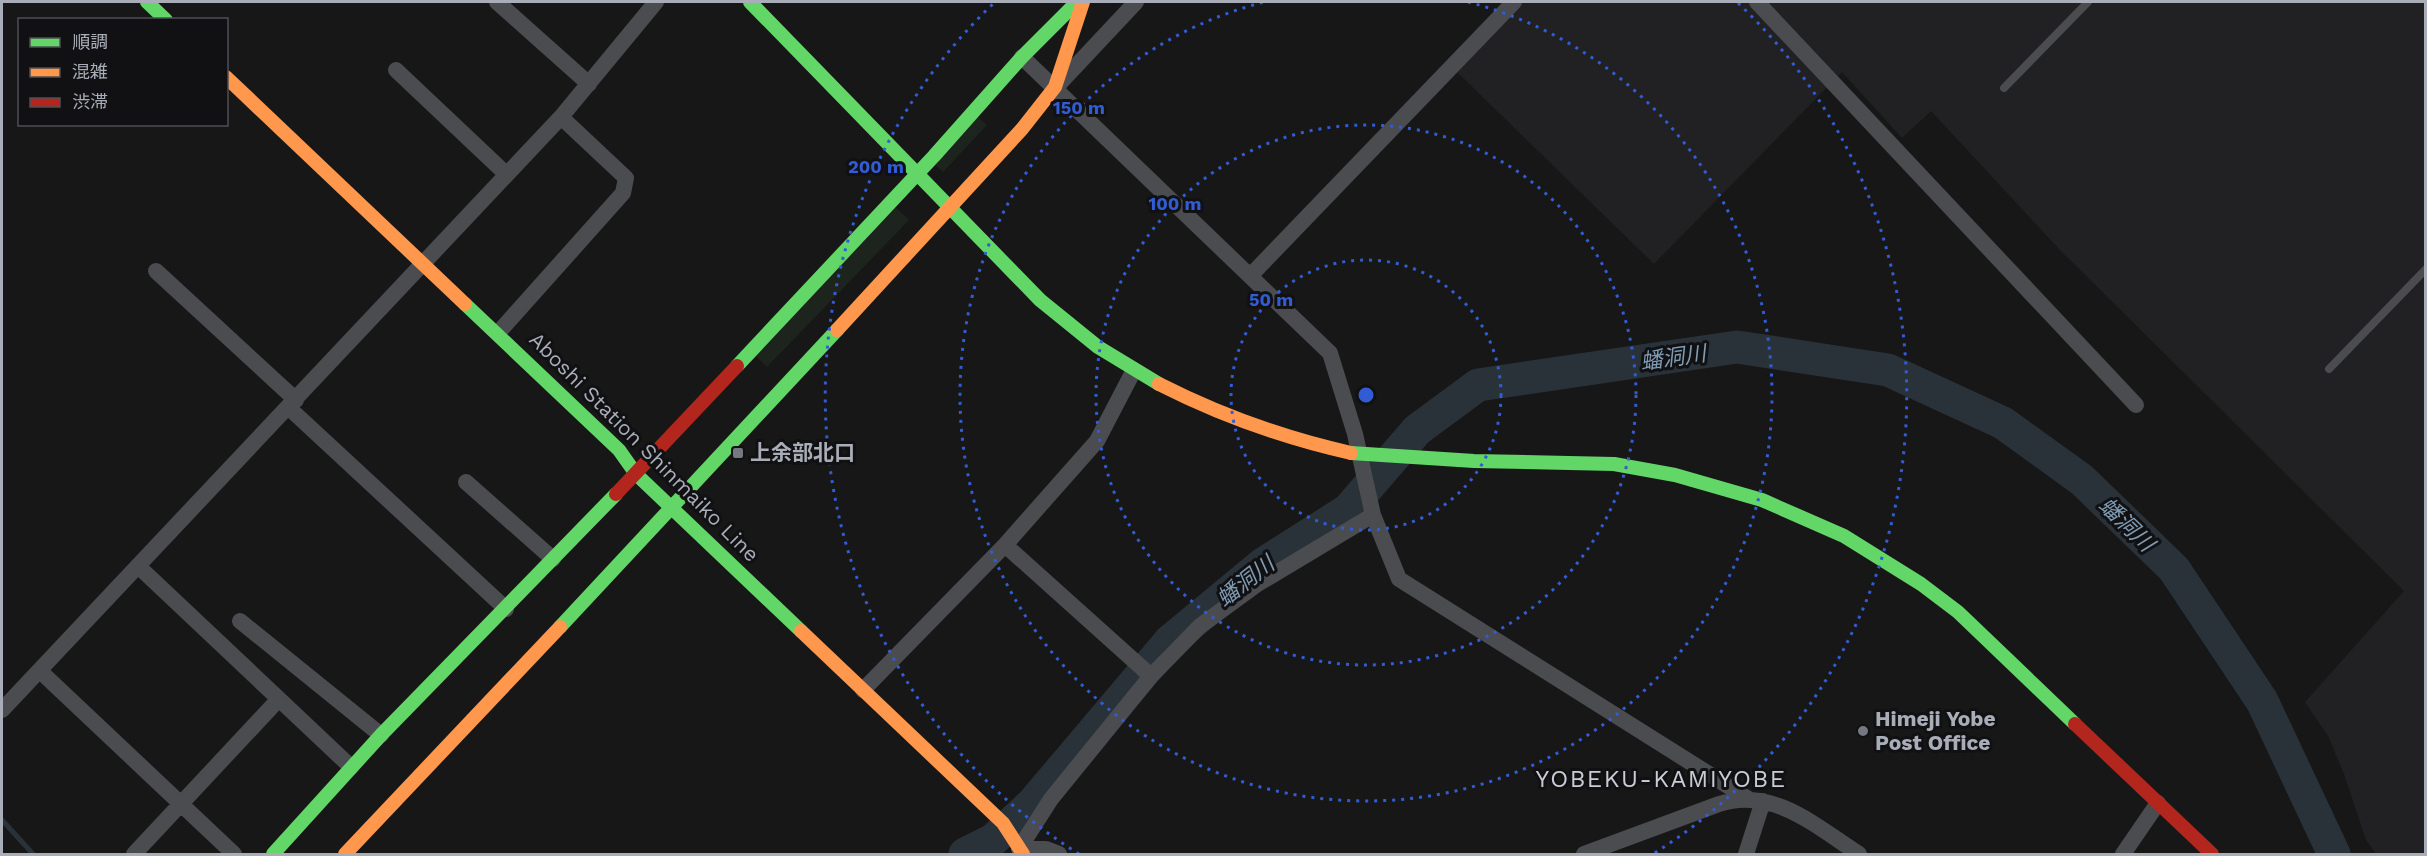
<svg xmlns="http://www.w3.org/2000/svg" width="2427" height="856" font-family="'Work Sans','Noto Sans JP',sans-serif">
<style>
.built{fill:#212123}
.green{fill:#1d241e}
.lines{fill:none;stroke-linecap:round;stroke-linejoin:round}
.stream{stroke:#2a3239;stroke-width:5}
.river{stroke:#2a3239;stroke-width:33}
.lane{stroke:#4b4c50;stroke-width:8}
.street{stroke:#4b4c50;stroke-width:16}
.fast{stroke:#63d668;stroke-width:14}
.slow{stroke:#ff974d;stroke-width:14}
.jam{stroke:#b3261e;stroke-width:14}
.ring{fill:none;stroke:#325cd3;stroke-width:3;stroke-dasharray:3 6}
.poi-dot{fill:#757880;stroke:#111113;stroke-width:2}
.labels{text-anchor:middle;stroke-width:6;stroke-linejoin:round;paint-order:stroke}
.street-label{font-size:21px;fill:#a8adb8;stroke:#111113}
.poi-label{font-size:21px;font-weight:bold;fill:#a8adb8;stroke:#111113;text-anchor:start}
.water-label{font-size:22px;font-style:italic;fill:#7f9bb3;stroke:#111113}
.quarter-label{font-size:24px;letter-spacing:1.5px;fill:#c9ccd4;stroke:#111113}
.centre{fill:#325cd3;stroke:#111113;stroke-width:3}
.ring-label{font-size:18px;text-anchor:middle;font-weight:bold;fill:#325cd3;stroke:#111113;stroke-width:6;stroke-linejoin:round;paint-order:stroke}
</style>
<rect width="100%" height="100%" fill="#171717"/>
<path class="built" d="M1520,2H2425V854H2376L2366,840L2344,774L2328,736L2305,702L2404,591L2059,249L1931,111L1902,138L1842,72L1654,264L1455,70Z"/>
<path class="green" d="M977,116L987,125L943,172L933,163Z
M890,202L909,220L767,367L749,349Z"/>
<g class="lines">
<path class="stream" d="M2,820L33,854"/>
<path class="river" d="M965,854L993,840L1033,803L1170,641L1263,564L1348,510L1417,430L1478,385L1737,347L1888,370L2003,423L2082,480L2174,569L2262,701L2334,854"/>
<path class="lane" d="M2004,88L2088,2
M2329,369L2426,269"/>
<path class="street" d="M497,2L589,84
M1757,2L2136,405
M1022,57L1330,353L1355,434L1373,515L1399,579L1747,798
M396,70L506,174
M1059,84L1136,2
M156,271L296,400
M1251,275L1514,2
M498,333L623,193L626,178L561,117
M288,407L506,609
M466,482L553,559
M1005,545L1151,676
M138,566L351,767
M240,621L381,735
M40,671L234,854
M863,690L1005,545L1097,441L1134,370
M2,710L561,117L656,2
M1019,849L1051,799L1151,676L1200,626L1256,585L1373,515
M1019,849H1046L1059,854
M134,854L278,700
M1584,854L1719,804C1772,786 1817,827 1859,854
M1746,854L1763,801
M2123,854L2158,803"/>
<path class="fast" d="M147,2L166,20
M750,2L1040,300L1098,347L1159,384
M465,304L619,450L636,474L801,631
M737,366L934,156L1022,57L1077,2
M1351,453L1474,461L1614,464L1675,475L1762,500L1844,536L1921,584L1958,612L2075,724
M560,627L837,330
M273,854L381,735L616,494"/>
<path class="slow" d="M226,77L465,304
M837,330L1022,129L1055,87L1083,2
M1159,384C1220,415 1284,438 1351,453
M801,631L1003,823L1023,854
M345,854L560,627"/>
<path class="jam" d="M616,494L737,366
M2075,724L2212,854"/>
</g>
<g class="ring">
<circle cx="1366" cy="395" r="135"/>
<circle cx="1366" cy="395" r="270"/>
<path d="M1468 2A406 406 0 1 1 1264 2"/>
<path d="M1079 854A541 541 0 0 1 994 3M1738 3A541 541 0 0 1 1653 854"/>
</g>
<g class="poi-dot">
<rect x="732" y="447" width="12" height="12" rx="3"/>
<circle cx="1863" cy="731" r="6"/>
</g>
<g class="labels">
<g class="street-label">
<text transform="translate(644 447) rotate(45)" y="7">Aboshi Station Shinmaiko Line</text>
</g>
<g class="poi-label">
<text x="750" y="460">上余部北口</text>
<text x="1875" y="726">Himeji Yobe<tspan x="1875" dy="24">Post Office</tspan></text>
</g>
<g class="water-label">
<text transform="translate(1673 357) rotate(-8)" y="8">蟠洞川</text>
<text transform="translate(2127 524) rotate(44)" y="8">蟠洞川</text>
<text transform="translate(1245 581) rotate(-38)" y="8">蟠洞川</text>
</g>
<g class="quarter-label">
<text x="1661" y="787">YOBEKU-KAMIYOBE</text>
</g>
</g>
<circle cx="1366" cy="395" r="9" class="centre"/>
<g class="ring-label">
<text x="1079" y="114">150 m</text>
<text x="876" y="173">200 m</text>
<text x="1175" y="210">100 m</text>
<text x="1271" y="306">50 m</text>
</g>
<rect width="2427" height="856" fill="none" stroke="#a8adb8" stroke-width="6"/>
<rect x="18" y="18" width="210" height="108" fill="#111113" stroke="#4d4f55" stroke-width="1.5"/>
<rect x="30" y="38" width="30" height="9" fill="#63d668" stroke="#4d4f55" stroke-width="1.5"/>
<text x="72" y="48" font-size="18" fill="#a8adb8">順調</text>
<rect x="30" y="68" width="30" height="9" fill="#ff974d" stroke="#4d4f55" stroke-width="1.5"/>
<text x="72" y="78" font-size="18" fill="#a8adb8">混雑</text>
<rect x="30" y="98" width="30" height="9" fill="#b3261e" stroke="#4d4f55" stroke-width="1.5"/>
<text x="72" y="108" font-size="18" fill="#a8adb8">渋滞</text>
</svg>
